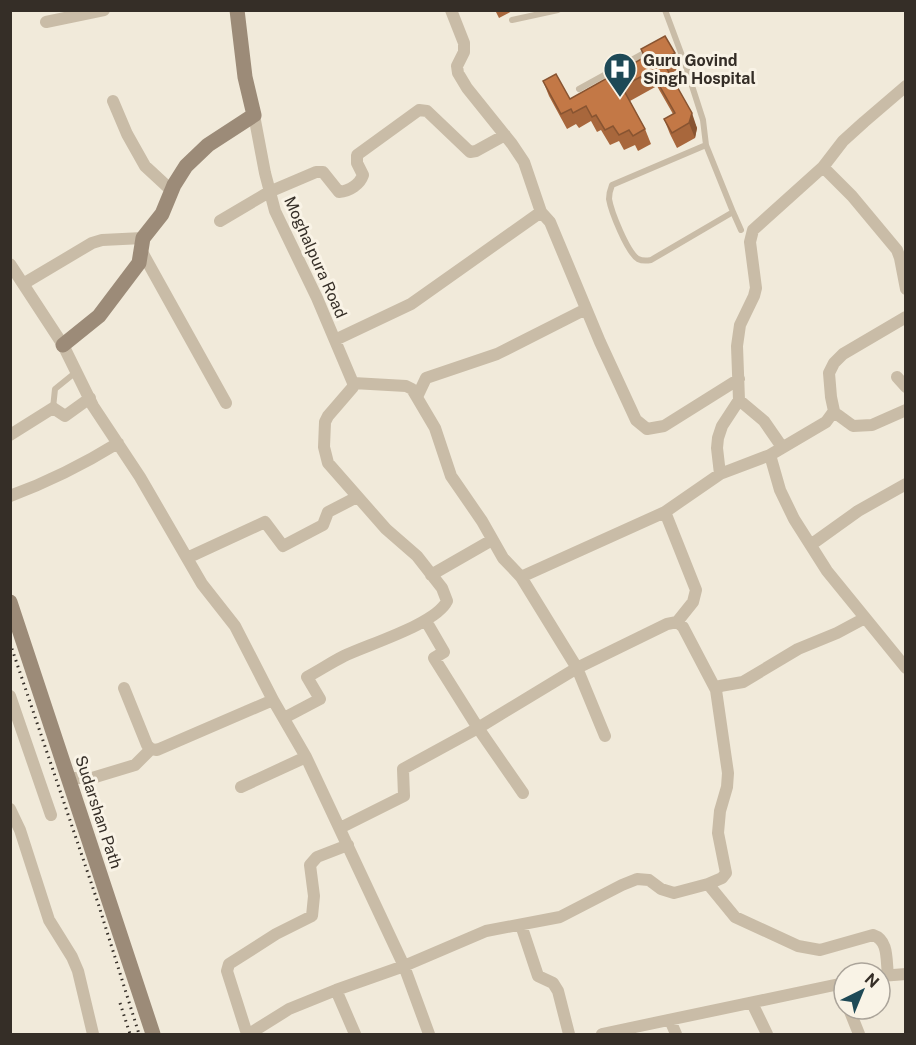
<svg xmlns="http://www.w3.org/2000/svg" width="916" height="1045" font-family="'Public Sans',sans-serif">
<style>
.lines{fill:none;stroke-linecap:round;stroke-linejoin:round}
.lane{stroke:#c9bca7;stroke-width:6}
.street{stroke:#c9bca7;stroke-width:12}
.secondary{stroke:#9c8b78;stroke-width:15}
.rail{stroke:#352e27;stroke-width:3;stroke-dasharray:1.5 4.5;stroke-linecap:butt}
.wall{fill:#a8673c}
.shaded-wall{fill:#885431}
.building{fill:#c37846;stroke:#885431;stroke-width:1.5}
.labels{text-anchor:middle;stroke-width:6;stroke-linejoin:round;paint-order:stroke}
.poi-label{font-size:16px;font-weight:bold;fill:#352e27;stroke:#f9f3e6;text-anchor:start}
.street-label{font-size:16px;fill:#352e27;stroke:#f9f3e6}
</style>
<rect width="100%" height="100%" fill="#f1eada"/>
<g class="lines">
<path class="lane" d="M665,10L684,61L703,120L706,145L733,212L651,260C646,261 642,261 638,259C627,252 611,211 609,199C609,193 610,190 612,185L706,145
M512,20L558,10
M579,89L648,51
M733,212L741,230
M53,408L55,389L76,372"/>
<path class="street" d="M451,10L464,43V52L457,66L458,73L467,88L512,144L524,162L541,212L550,222L600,342L636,420L647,429L664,426L739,379
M46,22L104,10
M906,86L864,122L843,141L823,167L753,230L750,242L756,288L754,296L740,325L737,346L739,400L722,426L718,438L717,448L720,474L770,455L780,490L794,519L827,571L906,668
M113,101L127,134L145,166L172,191
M254,115L265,173L275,211L317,298L353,383V387L328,416L325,422L324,447L328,463L386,529L417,556L442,588L447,601C436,624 369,644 344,656C332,662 320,670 307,677L320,699L284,718
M823,167L852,196L897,250L900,258L906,289
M220,221L269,192L316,172H323L339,192C350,191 360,184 363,175L357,163V155L419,110L427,111L470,152L476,151L505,135
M142,252L226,403
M10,264L63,345L93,406L140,477L202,584L235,626L273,700L306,757L404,966L429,1034
M23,284L92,243L102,240L143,238
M335,340L411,304L541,212
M897,377L906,387
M353,383L406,386L412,389L435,428L451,476L482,521L503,558L521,577
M417,397L426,378L497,354L586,309
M739,400L764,421L782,447
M838,415L853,426L872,425L906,410
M10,435L53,408L65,416L90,398
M770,455L826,422L834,411L831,397L829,373L834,363L843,354L906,317
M10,496C48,482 84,464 118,443
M665,512L696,590L693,602L677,622
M812,544L858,511L906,484
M187,558L265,522L283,546L323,525L328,512L357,497
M431,575L492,540
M426,621L444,652L434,658L478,728L523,793
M124,688L147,745L151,749L157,750L273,700
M716,690L683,627L677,622L667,624L577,668L521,577L665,512L720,474
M10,696L51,815
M69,778H92L135,765L151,749
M241,787L306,757
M10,809L20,830L49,920L72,957L78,971L93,1034
M340,828L404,796L403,769L478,728L577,668L605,736
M708,884L722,878L726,873L718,833L720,811L727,787L728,773L716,690L720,686L743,682L798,649L837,633L865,618
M521,925L538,976L553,983L558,991L569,1034
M881,976L906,974
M336,990L355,1034
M752,1003L767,1034
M849,1009L859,1034
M670,1020L676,1034
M247,1034L227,971L229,964L276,934L312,916L314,896L310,865L317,857L348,845
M249,1034L289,1009L336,990L404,966L486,931L560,917L622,885L637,879L649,880L661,889L674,893L708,884L735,917L798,946L820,950L873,935C889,940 886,961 888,975
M602,1034L844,983"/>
<path class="secondary" d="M63,345L99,316L139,263L143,238L162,214L174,185L186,166L208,145L254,115L245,77L237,10
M10,602L153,1034"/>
<path class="rail" d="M10,643L98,903L139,1034
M120,1003L130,1034"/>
</g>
<path class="wall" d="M495,10H514L499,18Z
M641,49L675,53L680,68L670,74L697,128L695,138L677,148L670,134L664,119L673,114L657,86L630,101L645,129L651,144L638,151L635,145L624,150L619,141L610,145L601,130L597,132L591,121L579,128L576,124L567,129L549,96L543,81L570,99L644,58Z"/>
<path class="shaded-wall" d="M692,113L697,128L695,138L689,123Z"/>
<path class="building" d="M665,36L675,53L662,60L692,113L689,123L672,133L664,119L675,113L651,71L622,87L645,129L633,136L629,130L619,135L613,126L605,130L596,115L592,117L586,106L573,113L571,109L561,114L543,81L556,74L570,99L645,57L641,49Z"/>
<defs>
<symbol id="hospital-pin" viewBox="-11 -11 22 30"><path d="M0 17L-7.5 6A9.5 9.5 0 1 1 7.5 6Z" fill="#1e4956" stroke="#f9f3e6"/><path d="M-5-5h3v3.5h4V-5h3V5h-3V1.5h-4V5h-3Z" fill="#fff"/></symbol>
</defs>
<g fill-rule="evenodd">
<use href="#hospital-pin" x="601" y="50" width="38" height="52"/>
</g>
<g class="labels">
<g class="poi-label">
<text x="643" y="66">Guru Govind<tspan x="643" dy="18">Singh Hospital</tspan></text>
</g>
<g class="street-label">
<text transform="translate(316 257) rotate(66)" y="6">Moghalpura Road</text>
<text transform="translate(99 812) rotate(72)" y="6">Sudarshan Path</text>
</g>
</g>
<rect width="916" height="1045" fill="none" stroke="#352e27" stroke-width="24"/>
<g transform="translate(862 991) rotate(43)"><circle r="28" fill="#f9f3e6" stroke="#aba49a" stroke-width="1.5"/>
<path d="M0-4.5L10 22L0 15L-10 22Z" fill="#1e4956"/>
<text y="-9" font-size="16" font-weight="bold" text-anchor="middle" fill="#352e27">N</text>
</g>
</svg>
